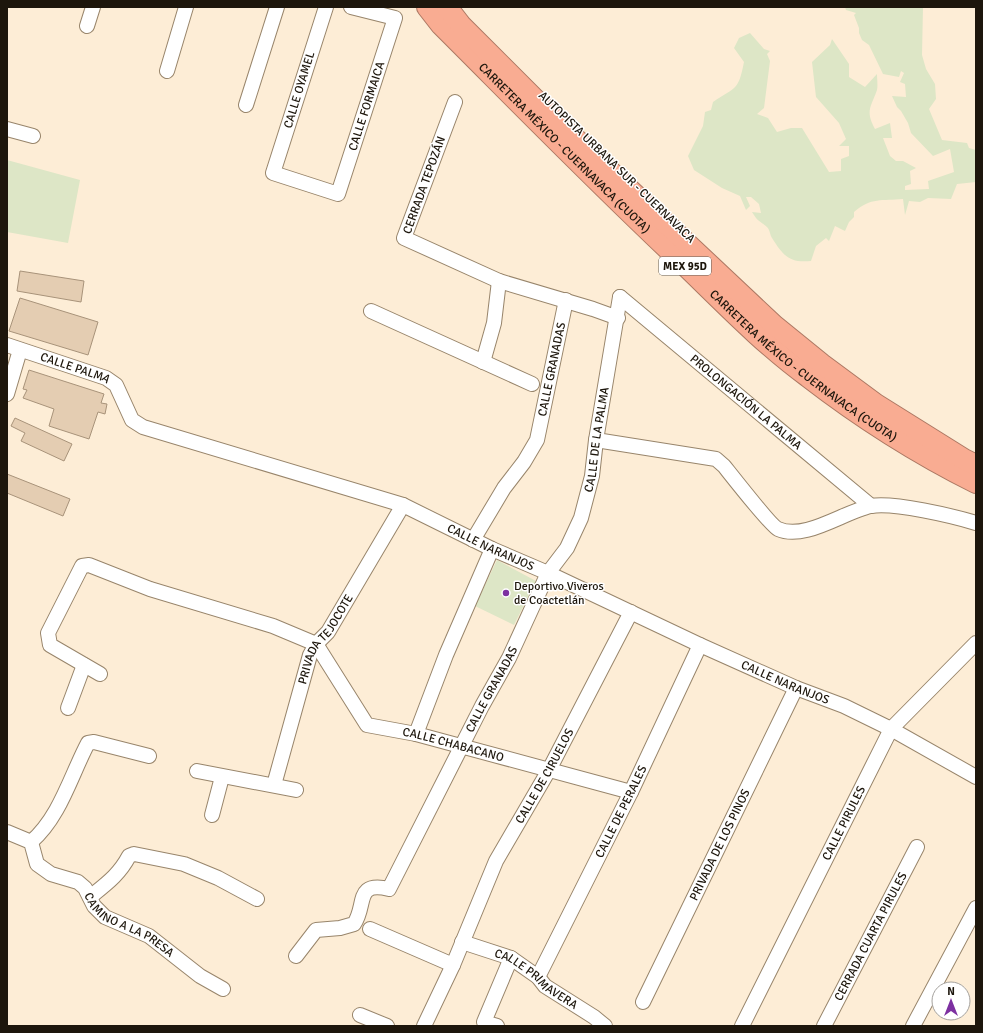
<svg xmlns="http://www.w3.org/2000/svg" width="983" height="1033" font-family="Signika,sans-serif">
<style>
.green{fill:#dde6c6}
.building{fill:#e4cdb2;stroke:#a8937a}
.lines{fill:none;stroke-linecap:round;stroke-linejoin:round}
.minor-casing{stroke:#98856b;stroke-width:16}
.highway-casing{stroke:#ac7863;stroke-width:22}
.minor{stroke:#fff;stroke-width:14}
.highway{stroke:#f9ac92;stroke-width:20}
.poi-dot{fill:#7d30a1;stroke:#fff;stroke-width:1.5}
.labels{text-anchor:middle;stroke-width:3;stroke-linejoin:round;paint-order:stroke}
.shield{fill:#fff;stroke:#615c55;stroke-width:1}
.shield-label{font-size:11px;font-weight:bold;fill:#1d160c}
.street-label{font-size:12px;fill:#1d160c;stroke:#fff}
.poi-label{font-size:12px;fill:#1d160c;stroke:#fff;text-anchor:start}
</style>
<rect width="100%" height="100%" fill="#fdedd6"/>
<path class="green" d="M845,7H923L922,55L926,69L935,84L936,99L929,109L942,140L967,143L969,148L976,150V182L957,184L951,199L928,198L920,202L909,201L905,215L903,199C882,201 871,197 854,212V217L849,222L845,231L835,226L829,241L826,238L816,246L811,261C790,263 784,257 772,238C770,235 770,230 767,227C759,220 758,222 752,212L761,213L759,204L751,197H746L750,206L746,210L740,196L722,188L694,170L688,156L703,126L705,112L711,110L713,102C736,86 738,92 744,62L734,48L739,38L750,33L764,49L770,51L767,54L770,61L764,108L757,114L768,118L777,132L791,128H802L829,172L841,171V159L849,156V146H839L846,139L839,123L816,97L812,62L830,45L832,39L849,64V77L865,87L877,74C877,79 878,86 877,90C871,107 865,111 875,129L890,123L892,138H883L890,156L896,161H903L916,168L910,171L911,184L905,186V190L929,189L928,181L954,172L950,149L933,156L911,133L908,123L901,111L897,107L892,96L906,97L905,84L900,82L904,73L901,71L899,77L883,74L869,45L862,40L859,33V28L854,15L856,13L846,10Z
M7,160L80,180L68,243L7,232Z
M497,560L536,581L514,625L475,606Z"/>
<path class="building" d="M20,271L84,281L81,302L17,291Z
M20,298L98,322L88,355L9,331Z
M29,370L104,394L101,403L107,404L105,414L98,412L89,439L49,426L54,409L23,398L27,390L23,389Z
M15,418L72,444L64,461L21,441L25,433L11,426Z
M7,474L70,499L63,516L7,493Z"/>
<g class="lines">
<defs>
<g id="minor">
<path id="s1" d="M326,7L273,173L338,194L395,18L351,7"/>
<path d="M87,26L93,7"/>
<path d="M167,71L186,7"/>
<path d="M455,102L404,238L499,281L593,309L618,318"/>
<path d="M246,105L277,7"/>
<path d="M7,129L33,136"/>
<path id="s2" d="M620,297L871,506"/>
<path d="M371,311L532,384"/>
<path id="s3" d="M7,345L106,378L116,385L132,420L143,427L403,505L492,549L548,573L700,645L796,688L844,706L891,729L976,777"/>
<path d="M483,362L494,323L499,281"/>
<path d="M7,394L20,350"/>
<path d="M596,440L716,459L724,466C732,476 771,526 778,529C805,541 843,512 871,506C894,502 953,516 976,523"/>
<path id="s4" d="M473,540L504,488L524,462L537,440L566,300"/>
<path id="s5" d="M100,674L50,645L48,633L82,566L89,565L150,589L273,626L316,644L367,725L416,734L631,792"/>
<path d="M68,708L84,665"/>
<path d="M416,734L446,655L492,549"/>
<path d="M197,771L296,790"/>
<path id="s6" d="M274,785L310,655L316,644L328,632L403,505"/>
<path d="M212,815L222,777"/>
<path id="s7" d="M7,832L31,842L37,864L51,874L78,882L85,888L94,906L105,917L149,936L200,976L223,989"/>
<path d="M31,842C60,817 71,775 88,743L94,742L149,756"/>
<path d="M90,897C106,884 119,875 129,856L134,854L184,864L218,878L257,899"/>
<path d="M370,929L453,965"/>
<path id="s8" d="M462,942L511,958L538,977L545,986L594,1017L605,1026"/>
<path id="s9" d="M296,956L316,930L340,928L354,924C367,905 354,881 389,889L482,706L509,658L548,573L567,548L581,518L592,476L596,440L620,297"/>
<path id="s10" d="M538,977L631,792L700,645"/>
<path id="s11" d="M643,1002L796,688"/>
<path d="M360,1015L387,1026"/>
<path id="s12" d="M424,1026L453,965L496,861L549,770L631,612"/>
<path d="M497,1026L484,1022L511,958"/>
<path id="s13" d="M742,1026L891,729L976,643"/>
<path id="s14" d="M824,1026L917,847"/>
<path d="M913,1026L976,908"/>
</g>
<g id="highway">
<path id="s15" d="M427,7L441,25C519,103 596,182 676,257C719,298 760,342 808,377C861,418 916,453 976,483"/>
<path d="M447,7L461,25L559,123L774,325L822,364L876,404L964,459L976,465"/>
</g>
</defs>
<use href="#minor" class="minor-casing"/>
<use href="#highway" class="highway-casing"/>
<use href="#minor" class="minor"/>
<use href="#highway" class="highway"/>
</g>
<circle class="poi-dot" cx="506" cy="593" r="4"/>
<g class="labels">
<rect class="shield" x="659" y="257" width="52" height="18" rx="3"/>
<g class="shield-label">
<text x="685" y="270">MEX 95D</text>
</g>
<g class="street-label">
<text transform="translate(299 90) rotate(-73)" y="4">CALLE OYAMEL</text>
<text dy="4" stroke="none"><textPath href="#s1" startOffset="335">CALLE FORMAICA</textPath></text>
<text dy="4" stroke="none"><textPath href="#s15" startOffset="197">CARRETERA MÉXICO - CUERNAVACA (CUOTA)</textPath></text>
<text transform="translate(617 167) rotate(44)" y="4">AUTOPISTA URBANA SUR - CUERNAVACA</text>
<text transform="translate(424 185) rotate(-70)" y="4">CERRADA TEPOZÁN</text>
<text dy="4" stroke="none"><textPath href="#s15" startOffset="521">CARRETERA MÉXICO - CUERNAVACA (CUOTA)</textPath></text>
<text dy="4" stroke="none"><textPath href="#s3" startOffset="72">CALLE PALMA</textPath></text>
<text dy="4" stroke="none"><textPath href="#s4" startOffset="191">CALLE GRANADAS</textPath></text>
<text dy="4" stroke="none"><textPath href="#s2" startOffset="164">PROLONGACIÓN LA PALMA</textPath></text>
<text dy="4" stroke="none"><textPath href="#s9" startOffset="629">CALLE DE LA PALMA</textPath></text>
<text dy="4" stroke="none"><textPath href="#s3" startOffset="537">CALLE NARANJOS</textPath></text>
<text dy="4" stroke="none"><textPath href="#s6" startOffset="156">PRIVADA TEJOCOTE</textPath></text>
<text dy="4" stroke="none"><textPath href="#s3" startOffset="861">CALLE NARANJOS</textPath></text>
<text dy="4" stroke="none"><textPath href="#s9" startOffset="355">CALLE GRANADAS</textPath></text>
<text dy="4" stroke="none"><textPath href="#s5" startOffset="577">CALLE CHABACANO</textPath></text>
<text dy="4" stroke="none"><textPath href="#s12" startOffset="278">CALLE DE CIRUELOS</textPath></text>
<text dy="4" stroke="none"><textPath href="#s10" startOffset="185">CALLE DE PERALES</textPath></text>
<text dy="4" stroke="none"><textPath href="#s13" startOffset="227">CALLE PIRULES</textPath></text>
<text dy="4" stroke="none"><textPath href="#s11" startOffset="175">PRIVADA DE LOS PINOS</textPath></text>
<text dy="4" stroke="none"><textPath href="#s7" startOffset="163">CAMINO A LA PRESA</textPath></text>
<text dy="4" stroke="none"><textPath href="#s14" startOffset="101">CERRADA CUARTA PIRULES</textPath></text>
<text dy="4" stroke="none"><textPath href="#s8" startOffset="84">CALLE PRIMAVERA</textPath></text>
</g>
<g class="poi-label">
<text x="514" y="590">Deportivo Viveros<tspan x="514" dy="14">de Coactetlán</tspan></text>
</g>
</g>
<rect width="983" height="1033" fill="none" stroke="#1d160c" stroke-width="16"/>
<g transform="translate(951 1001)"><circle r="19" fill="#ffffff" stroke="#a5a29e"/>
<path d="M0-3L7 15L0 10L-7 15Z" fill="#7d30a1"/>
<text y="-6" font-size="11" font-weight="bold" text-anchor="middle" fill="#1d160c">N</text>
</g>
</svg>
